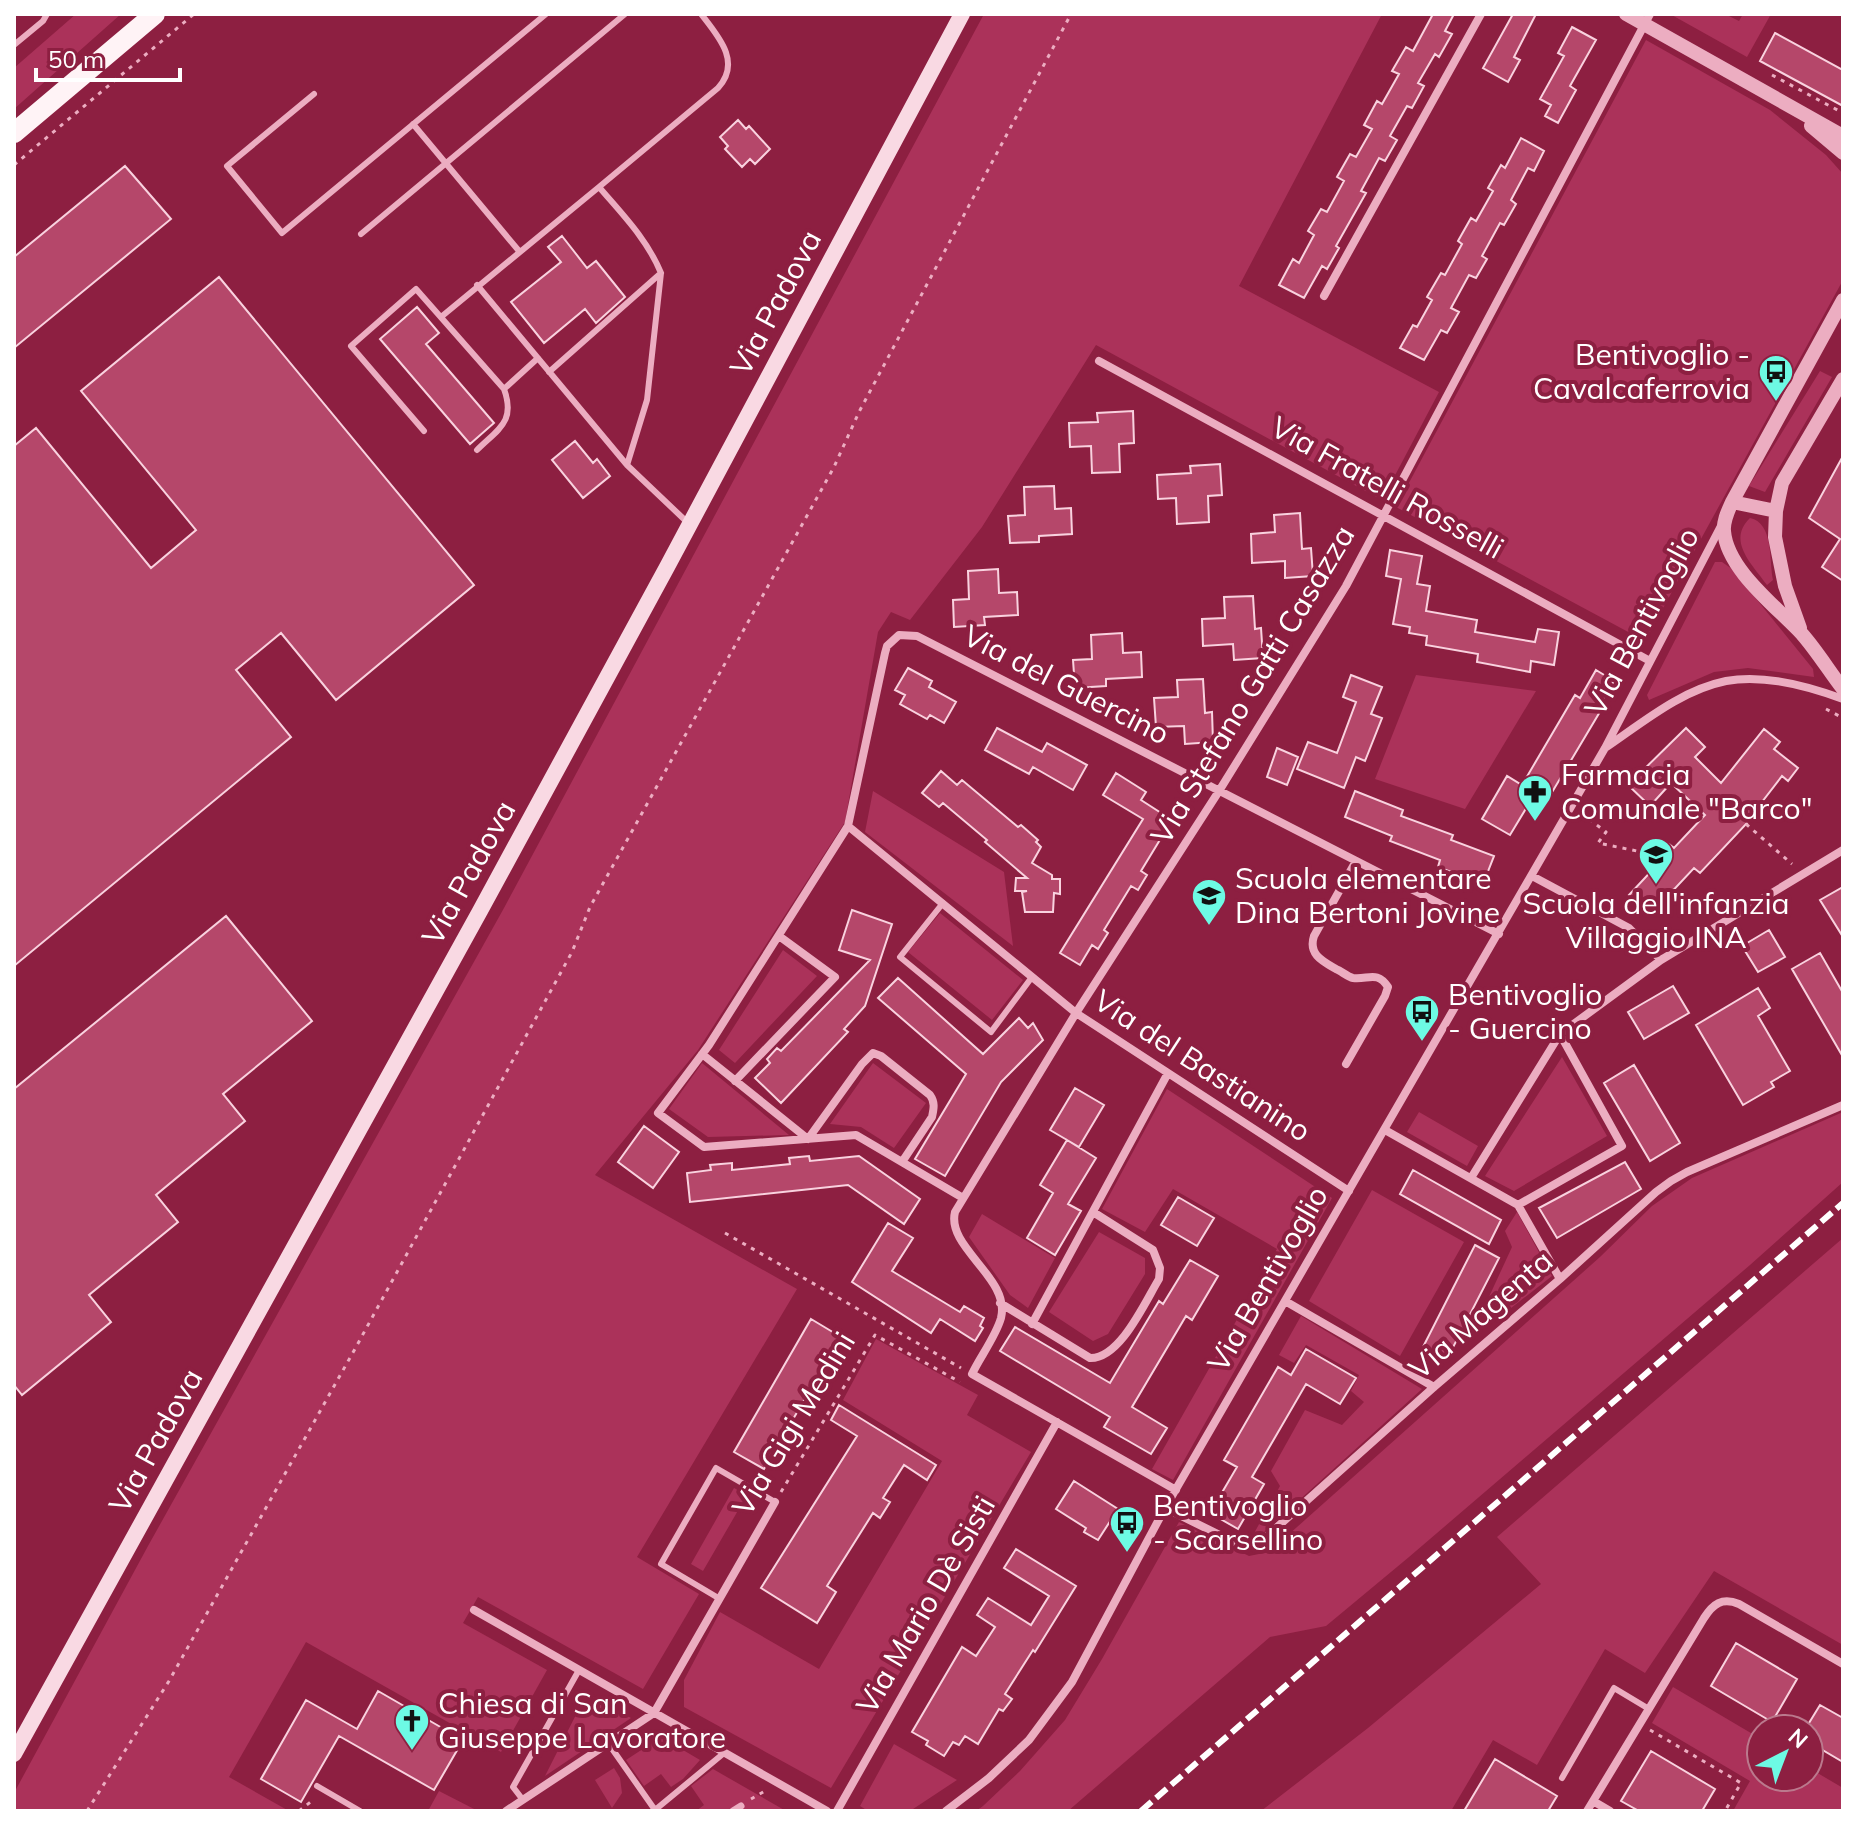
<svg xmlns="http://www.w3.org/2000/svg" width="1857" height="1825" font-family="Mulish,sans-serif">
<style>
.green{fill:#ab325a}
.building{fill:#b5476a;stroke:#f9d2df;stroke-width:2}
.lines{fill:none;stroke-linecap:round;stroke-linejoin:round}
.path{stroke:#ecadc1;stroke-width:3;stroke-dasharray:4 6;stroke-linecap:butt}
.service{stroke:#ecadc1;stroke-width:6}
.pedestrian{stroke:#ecadc1;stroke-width:7}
.minor{stroke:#ecadc1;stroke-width:8}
.tertiary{stroke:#ecadc1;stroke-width:14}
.secondary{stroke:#f9d9e3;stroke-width:16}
.primary{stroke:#fff3f6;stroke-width:20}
.rail{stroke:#fff;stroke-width:6;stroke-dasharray:14 6;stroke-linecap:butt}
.labels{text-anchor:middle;stroke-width:8;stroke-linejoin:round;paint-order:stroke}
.street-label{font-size:30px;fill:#fff;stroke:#8d1f41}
.poi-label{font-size:30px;fill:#fff;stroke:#8d1f41;text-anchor:start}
</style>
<rect width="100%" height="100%" fill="#8d1f41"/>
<path class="green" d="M76,14H121L14,109V68Z
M984,14H1382L1239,286L1439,392L1382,500L1096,345L982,527L910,620L891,612L878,632L845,822L698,1050L595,1175L797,1289L637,1557L699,1594L643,1689L478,1597L463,1623L547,1670L501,1752L306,1642L229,1777L289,1811H14V1793L148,1546L504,908Z
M1670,14H1725L1739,21L1743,14H1771L1747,57Z
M1646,40L1770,110L1826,155L1843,174V280L1645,641L1396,507Z
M1820,371L1832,377L1765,492L1749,486Z
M1750,518C1774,523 1769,561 1773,580L1767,585C1753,565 1726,541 1750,518Z
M1715,562H1722L1732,569L1813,669L1814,677L1748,668L1714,672L1649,700L1647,695Z
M1416,675L1536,691L1465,809L1375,779Z
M873,791L1004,872L1013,946L865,832Z
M940,913L1023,980L992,1020L908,952Z
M783,950L817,976L735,1063L719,1050Z
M1562,1057L1607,1136L1514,1191L1485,1176Z
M702,1063L789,1135L708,1137L669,1109Z
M873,1063L926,1103L894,1148L861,1127L830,1124Z
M1167,1089L1332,1198L1173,1480L1152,1469L1277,1249L1173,1189L1145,1232L1102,1209Z
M1419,1112L1478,1146L1467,1166L1407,1132Z
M1843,1112V1182L1750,1265L1409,1557L1326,1626L1270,1637L1068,1811H976L983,1806L1020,1771L1065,1720L1102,1659L1179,1522L1249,1556L1269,1552L1600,1257L1652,1206L1692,1178Z
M1372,1190L1464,1242L1400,1356L1309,1301Z
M1517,1212L1552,1276L1506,1312L1488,1299L1512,1247L1505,1231Z
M982,1214L1055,1258L1028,1308L1010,1295L969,1237Z
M1099,1232L1145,1258V1274L1108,1334L1093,1341L1049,1312Z
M1843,1238V1645L1714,1571L1645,1673L1605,1649L1537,1765L1493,1740L1451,1811H1261L1368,1728L1541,1584L1497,1537Z
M1301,1316L1422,1389L1264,1532L1252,1537L1280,1486L1271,1471L1305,1410L1342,1425L1364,1402L1351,1391L1359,1375L1306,1345L1294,1363L1279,1355Z
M876,1339L978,1395L967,1415L1031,1452L831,1788L684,1707V1680L720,1612L819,1669L942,1461L843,1400Z
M734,1488L747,1495L703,1571L691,1564Z
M1673,1687L1761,1739V1777H1809V1768L1843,1788V1811H1733L1750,1781L1652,1723Z
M587,1693L631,1718L545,1776Z
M661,1737L700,1760L683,1779L671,1787L661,1774L644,1786L626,1760Z
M894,1744L957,1780L910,1811H868L860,1806Z
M614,1768L620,1778L622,1793L612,1808L595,1780Z
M713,1769L786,1811H696L704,1805L691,1786Z
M439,1791L478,1811H428Z"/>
<path class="building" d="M1433,14H1454L1445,31L1452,34L1439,57L1435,54L1418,83L1424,86L1412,108L1407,106L1390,136L1397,140L1385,161L1379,158L1361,191L1366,193L1336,246L1339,248L1327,269L1322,266L1304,298L1279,285L1293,259L1299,263L1314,235L1308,231L1321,209L1327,212L1344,181L1337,177L1350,154L1356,157L1372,129L1364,125L1377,101L1382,104L1399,74L1392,71L1406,47L1413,51Z
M1513,14H1536L1514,57L1520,60L1508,82L1483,68Z
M1572,27L1596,40L1570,86L1576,90L1558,123L1545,116L1551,105L1540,99L1564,56L1558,53Z
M1775,33L1843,70V106L1760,61Z
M738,120L746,129L749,126L770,149L755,164L750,159L742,167L725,149L728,146L720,137Z
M1521,138L1544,151L1534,171L1528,168L1511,200L1516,204L1504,225L1500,223L1482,256L1487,259L1476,278L1469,275L1451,308L1459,312L1447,333L1441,330L1424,360L1400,348L1413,325L1417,327L1432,300L1427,297L1441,273L1445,275L1462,244L1458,241L1471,218L1476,221L1493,191L1488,188L1501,165L1505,168Z
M125,166L171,219L14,348V257Z
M562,236L587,268L596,261L625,297L596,323L585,309L544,343L511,302L561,262L548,247Z
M219,277L474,585L336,700L281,633L236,670L291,737L14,966V446L36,428L151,568L196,530L81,391Z
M417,307L439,333L426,344L494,423L470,444L380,339Z
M1133,411L1134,443L1119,444L1120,472L1092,473L1091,446L1070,447L1069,423L1098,422L1097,413Z
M575,441L593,463L597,459L610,476L583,498L552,460Z
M1843,456V581L1822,567L1840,539L1809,518Z
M1220,464L1222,495L1208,496L1209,522L1177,524L1176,498L1158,499L1157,475L1191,473L1190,466Z
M1054,486L1055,509L1071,508L1072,534L1039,536V542L1010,543L1008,516L1025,515L1024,487Z
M1300,513L1302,549L1311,548L1313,576L1285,578V561L1252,563L1251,534L1275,532L1274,515Z
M1390,550L1422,556L1417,584L1430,586L1426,611L1477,620L1475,632L1535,642L1538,629L1559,632L1554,665L1531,661L1530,672L1477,662L1478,654L1426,645L1427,636L1409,633L1410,627L1393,624L1401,579L1386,576Z
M998,569L999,593L1017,592L1018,615L984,617L985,625L954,627L953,600L969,599L968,571Z
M1253,596L1255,629L1261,628L1263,658L1234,660L1233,644L1203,646L1202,619L1225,618L1224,597Z
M1122,633L1123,653L1141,652L1142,677L1106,679V686L1075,688L1073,660L1092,659L1091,635Z
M908,668L932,681L929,687L956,702L944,723L930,715L927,719L900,704L905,695L895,690Z
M1596,670L1614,681L1598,708L1601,710L1548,799L1536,792L1510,835L1482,819L1507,776L1522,785L1575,695L1580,698Z
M1351,675L1382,687L1371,714L1382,718L1365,761L1356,757L1344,788L1297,769L1308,742L1337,753L1356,702L1343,697Z
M1203,679L1205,713L1212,712L1213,742L1185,744L1184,726L1156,727L1154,698L1178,697L1177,680Z
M997,728L1042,752L1047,743L1087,765L1073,790L1033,767L1029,774L985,750Z
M1686,728L1705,747L1695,757L1721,783L1764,729L1780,742L1774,749L1798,768L1788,781L1782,776L1762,802L1765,804L1700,873L1694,868L1650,915L1629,895L1658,864L1651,859L1669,844L1674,848L1705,815L1671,783L1650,806L1628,785Z
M1277,748L1298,757L1287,785L1267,777Z
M941,771L957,785L962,780L1018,827L1021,825L1038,840L1036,842L1041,847L1032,863L1052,875V879H1060V894L1054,893L1053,912H1025L1022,892L1027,891H1015L1016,878H1027L985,842L987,840L943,803L939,807L922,793Z
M1116,773L1146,792L1141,800L1172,820L1141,871L1147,875L1138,890L1131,886L1104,930L1108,933L1098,949L1092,945L1080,965L1060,953L1143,819L1103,795Z
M1355,791L1403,810L1401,816L1453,835L1451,840L1494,856L1483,884L1438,867L1440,860L1390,841L1392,836L1345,817Z
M1843,887V937L1820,900Z
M852,910L892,924L865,1006L844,1029L848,1032L781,1103L755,1078L770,1063L767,1059L777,1048L781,1051L870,960L839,950Z
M226,916L312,1021L223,1094L245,1121L156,1195L178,1222L89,1295L111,1322L22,1395L14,1385V1089Z
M1769,930L1785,957L1758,972L1742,946Z
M1820,953L1843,993V1057L1792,969Z
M898,978L983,1054L1019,1018L1028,1028L1033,1023L1043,1040L1001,1082L945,1176L915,1159L966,1074L878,998Z
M1673,986L1689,1013L1644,1039L1628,1012Z
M1758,988L1770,1008L1758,1016L1790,1071L1771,1082L1774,1087L1743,1105L1696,1025Z
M1634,1065L1680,1143L1650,1161L1604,1083Z
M1075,1088L1104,1105L1079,1147L1050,1130Z
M644,1126L679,1152L653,1188L618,1162Z
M1067,1140L1096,1158L1068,1204L1081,1211L1055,1255L1027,1238L1053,1193L1040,1185Z
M809,1156L810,1161L859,1156L920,1199L904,1224L848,1185L690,1202L687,1173L711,1170L710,1165L732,1163V1170L790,1164L789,1158Z
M1625,1162L1641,1189L1557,1238L1539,1208Z
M1413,1170L1501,1220L1489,1244L1400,1194Z
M1178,1197L1214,1218L1197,1246L1161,1225Z
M888,1223L913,1238L892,1271L960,1312L964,1306L984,1318L980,1326L983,1328L975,1341L940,1319L931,1333L852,1282Z
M1475,1245L1499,1258L1447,1359L1423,1347Z
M1190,1260L1218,1276L1192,1320L1186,1316L1132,1407L1167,1428L1151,1454L1104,1427L1110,1417L1000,1351L1015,1327L1110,1383L1159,1301L1163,1304Z
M811,1319L841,1337L764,1469L734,1452Z
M1306,1349L1356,1378L1340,1404L1306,1384L1252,1477L1264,1484L1238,1529L1210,1513L1237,1467L1224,1460L1278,1367L1291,1375Z
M839,1405L936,1465L927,1480L904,1465L883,1498L890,1502L880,1518L873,1513L827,1586L836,1592L817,1623L761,1588L857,1436L831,1420Z
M1074,1481L1118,1509L1098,1540L1084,1532L1086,1528L1056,1509Z
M1016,1549L1076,1586L1035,1652L1033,1650L1005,1694L1012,1699L1003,1711L999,1709L978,1744L965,1736L959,1745L953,1742L944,1756L926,1745L928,1741L912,1732L962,1647L976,1656L995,1627L977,1615L988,1598L1031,1625L1049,1596L1004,1568Z
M1736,1643L1797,1679L1772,1722L1711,1686Z
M378,1691L463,1740L434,1790L339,1736L301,1802L261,1779L306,1700L357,1729Z
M1820,1705L1843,1718V1762L1809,1742V1723Z
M1651,1751L1715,1789L1702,1811H1639L1621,1801Z
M1495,1759L1557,1796L1548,1811H1464Z"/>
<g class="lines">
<path class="path" d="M1772,75L1843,113
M14,165L194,14
M1826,709L1843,718
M1581,813L1606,832L1598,843L1656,855
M1746,824L1792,864
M725,1233L961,1368
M781,1492L875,1335L960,1382
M1650,1730L1741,1783L1725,1811
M751,1799L765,1791
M87,1811L169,1681L356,1347L572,952L590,907L834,467L859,412L1071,14
M299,1811L313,1800"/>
<path class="service" d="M14,45L43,21L47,14
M314,94L227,166L282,233L546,14
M413,124L519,251
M599,187L718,88C742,62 718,36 701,14
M361,234L625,14
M477,285L627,465L687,522
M441,317L599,187C622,214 647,239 661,273L647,400L627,465
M549,372L661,273
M504,389L538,358
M424,431L351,346L416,289L504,389C516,422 498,429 477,450
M943,903L900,957L991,1032L1032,977
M720,1599L661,1564L716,1468L775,1502
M608,1743L655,1810L724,1753
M1562,1778L1614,1688L1649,1709
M317,1786L360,1811
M523,1800L513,1787L579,1670"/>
<path class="pedestrian" d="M733,1811L741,1806"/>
<path class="minor" d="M1324,296L1481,14
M1099,361L1650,661
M1605,748C1642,723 1681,690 1726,681C1763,674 1808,686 1843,699
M848,826L1076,1013L1349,1191
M1532,876L1629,928L1661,960
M702,1054L808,1139L862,1064L873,1053L881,1056L930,1095C935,1102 934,1108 932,1117L902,1162
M1346,1064L1385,996L1388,987C1377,970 1368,980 1353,978C1348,977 1341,971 1336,969C1322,961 1308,954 1314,936L1356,861
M735,1081L835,977L779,936
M1385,1130L1518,1205L1560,1279
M1471,1178L1560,1034L1661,960L1843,850
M963,1198L856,1135L704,1147L658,1113L709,1045L848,826L885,653L887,646L899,635L917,636L1499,934
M1518,1205L1622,1146L1560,1034
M1285,1301L1434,1387
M1000,1303L1090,1358C1120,1359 1145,1302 1159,1279L1160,1268L1153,1250L1093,1212
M1032,1324L1168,1073
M1176,1490L972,1374C980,1357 996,1336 1001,1318C1011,1278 946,1248 955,1212L1076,1013L1219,791L1346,586L1650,14
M1165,1508L1240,1545H1257L1434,1387L1560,1279L1656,1192L1671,1181L1687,1172L1843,1105
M474,1610L827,1811
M1593,1801L1610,1811
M506,1811L654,1713L775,1502
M837,1811L1057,1422
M946,1811L989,1778L1029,1740L1072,1682L1165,1508L1605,748L1722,524
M1587,1811L1704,1618C1713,1604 1722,1597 1739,1604L1843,1664"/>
<path class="tertiary" d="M1626,14L1843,136
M1811,126L1843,153
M1843,300L1732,502C1728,511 1723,521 1724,531C1727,570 1777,607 1802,634C1817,651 1829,671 1843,689
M1732,502L1776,511
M1800,628L1785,586L1775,537L1776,511L1782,483L1843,379"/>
<path class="secondary" d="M14,1754L480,911L667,567L962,14"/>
<path class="primary" d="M14,133L155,14"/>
<path class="rail" d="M1141,1811L1843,1203"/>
</g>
<defs>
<symbol id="bus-pin" viewBox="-11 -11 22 30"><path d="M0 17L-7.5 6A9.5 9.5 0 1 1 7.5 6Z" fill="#6dfae4" stroke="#8d1f41"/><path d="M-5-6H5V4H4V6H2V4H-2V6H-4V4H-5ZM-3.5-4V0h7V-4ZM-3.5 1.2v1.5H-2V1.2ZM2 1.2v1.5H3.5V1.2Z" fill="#111"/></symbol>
<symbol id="pharmacy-pin" viewBox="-11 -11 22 30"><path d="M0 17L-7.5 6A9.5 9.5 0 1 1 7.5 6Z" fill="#6dfae4" stroke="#8d1f41"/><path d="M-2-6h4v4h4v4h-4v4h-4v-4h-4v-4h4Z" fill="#111"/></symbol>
<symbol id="school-pin" viewBox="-11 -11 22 30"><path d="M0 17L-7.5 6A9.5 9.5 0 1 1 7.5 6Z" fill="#6dfae4" stroke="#8d1f41"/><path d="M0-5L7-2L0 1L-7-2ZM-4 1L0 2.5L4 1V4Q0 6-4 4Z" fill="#111"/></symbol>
<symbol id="church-pin" viewBox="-11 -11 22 30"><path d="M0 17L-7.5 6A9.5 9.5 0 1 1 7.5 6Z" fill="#6dfae4" stroke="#8d1f41"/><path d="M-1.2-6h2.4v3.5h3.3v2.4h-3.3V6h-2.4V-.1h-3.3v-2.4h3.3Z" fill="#111"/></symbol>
</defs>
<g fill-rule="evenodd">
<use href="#bus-pin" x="1756" y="352" width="40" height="54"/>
<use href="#pharmacy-pin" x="1515" y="772" width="40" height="54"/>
<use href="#school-pin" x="1636" y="835" width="40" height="54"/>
<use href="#school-pin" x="1189" y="876" width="40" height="54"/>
<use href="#bus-pin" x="1402" y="992" width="40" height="54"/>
<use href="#bus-pin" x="1107" y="1503" width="40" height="54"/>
<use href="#church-pin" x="392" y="1701" width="40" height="54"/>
</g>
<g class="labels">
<g class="street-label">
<text transform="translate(776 303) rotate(-62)" y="10">Via Padova</text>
<text transform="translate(1387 488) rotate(29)" y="10">Via Fratelli Rosselli</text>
<text transform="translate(1642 622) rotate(-62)" y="10">Via Bentivoglio</text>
<text transform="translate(1066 685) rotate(27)" y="10">Via del Guercino</text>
<text transform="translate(1253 685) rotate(-59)" y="10">Via Stefano Gatti Casazza</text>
<text transform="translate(469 873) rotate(-61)" y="10">Via Padova</text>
<text transform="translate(1202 1066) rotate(33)" y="10">Via del Bastianino</text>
<text transform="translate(1268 1279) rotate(-60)" y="10">Via Bentivoglio</text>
<text transform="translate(1481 1315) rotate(-41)" y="10">Via Magenta</text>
<text transform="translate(794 1424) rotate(-59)" y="10">Via Gigi Medini</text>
<text transform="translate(156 1441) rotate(-61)" y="10">Via Padova</text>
<text transform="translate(926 1605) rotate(-60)" y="10">Via Mario Dè Sisti</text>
</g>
<g class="poi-label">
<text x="1750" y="365" text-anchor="end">Bentivoglio -<tspan x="1750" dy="34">Cavalcaferrovia</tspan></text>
<text x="1561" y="785">Farmacia<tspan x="1561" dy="34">Comunale "Barco"</tspan></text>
<text x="1235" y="889">Scuola elementare<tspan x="1235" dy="34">Dina Bertoni Jovine</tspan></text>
<text x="1656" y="914" text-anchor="middle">Scuola dell'infanzia<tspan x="1656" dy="34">Villaggio INA</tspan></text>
<text x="1448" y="1005">Bentivoglio<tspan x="1448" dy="34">- Guercino</tspan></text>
<text x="1153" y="1516">Bentivoglio<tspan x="1153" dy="34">- Scarsellino</tspan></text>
<text x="438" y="1714">Chiesa di San<tspan x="438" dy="34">Giuseppe Lavoratore</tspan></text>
</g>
</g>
<rect width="1857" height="1825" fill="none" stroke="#ffffff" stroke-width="32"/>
<g transform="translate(1785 1753) rotate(42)"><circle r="38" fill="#8d1f41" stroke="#bb798d" stroke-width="2"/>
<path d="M0-6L14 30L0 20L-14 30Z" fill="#6dfae4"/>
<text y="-12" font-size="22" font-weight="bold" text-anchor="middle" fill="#ffffff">N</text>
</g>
<path d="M36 68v12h144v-12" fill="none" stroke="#ffffff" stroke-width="4"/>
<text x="48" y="68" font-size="24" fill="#ffffff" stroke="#8d1f41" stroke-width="6" paint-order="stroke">50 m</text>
</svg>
